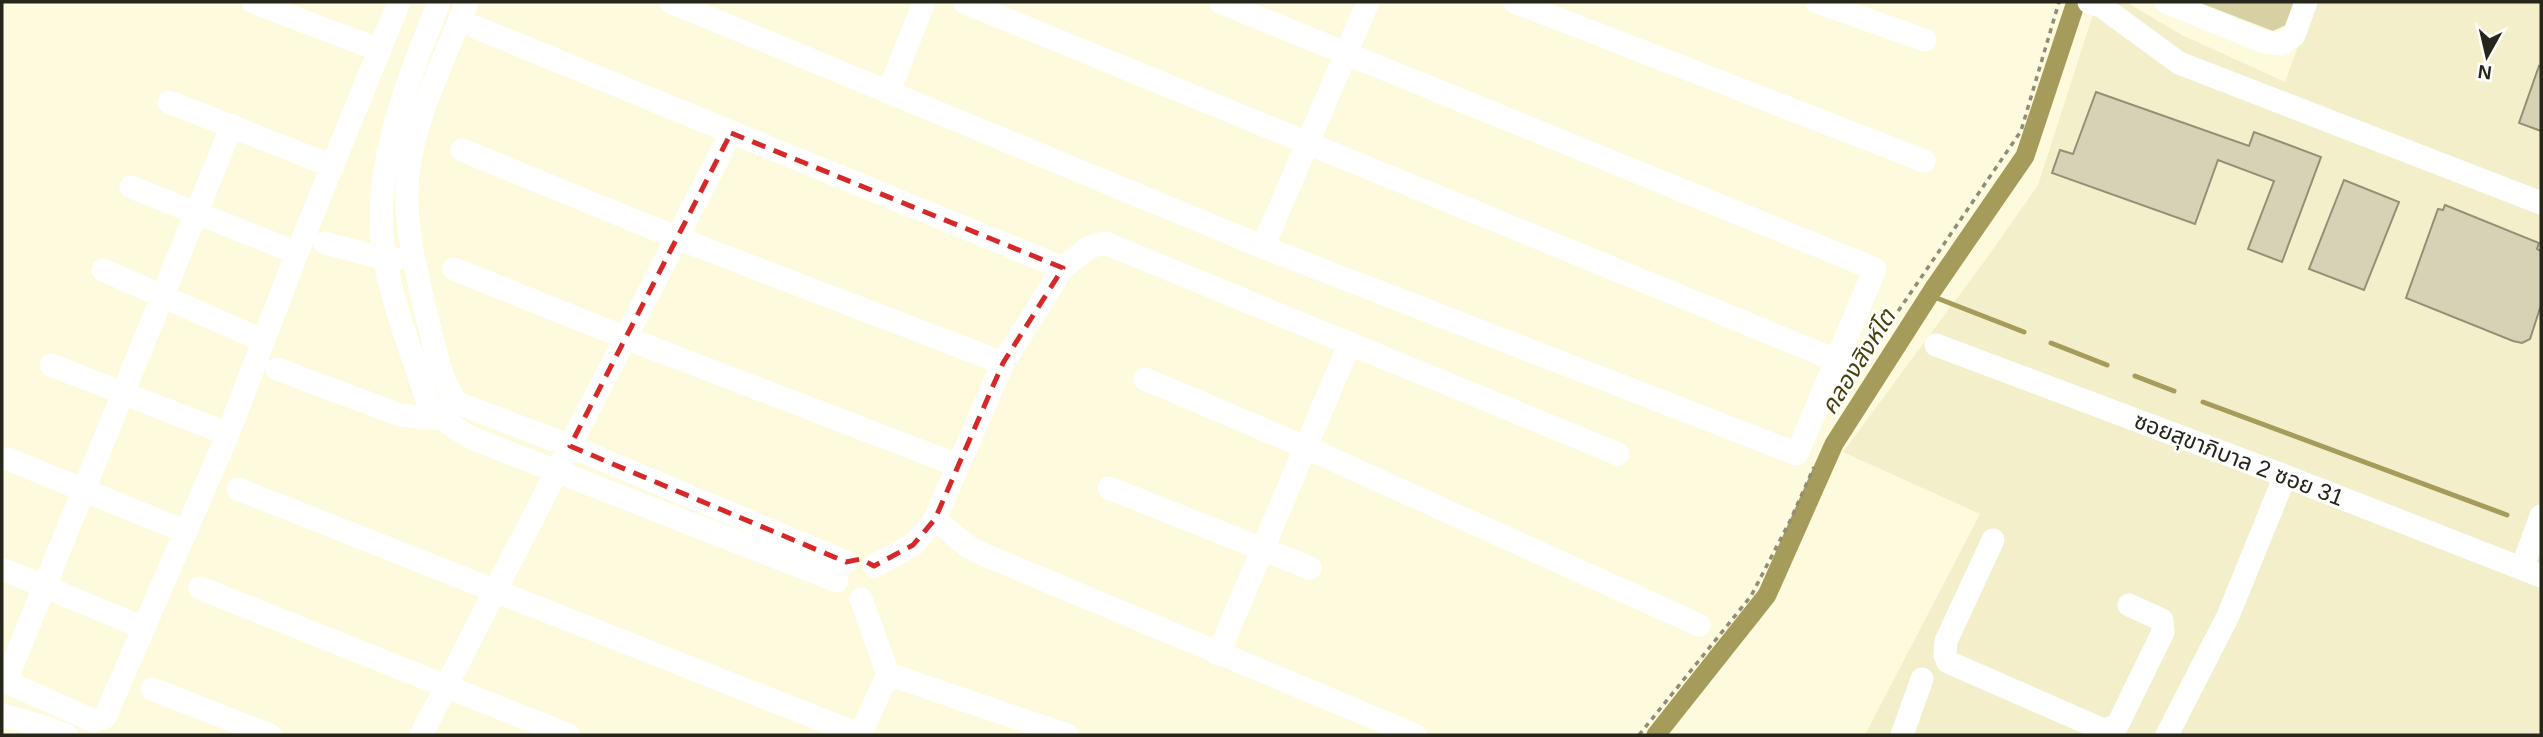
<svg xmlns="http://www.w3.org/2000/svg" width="2543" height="737" font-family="Arial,'Noto Sans Thai',sans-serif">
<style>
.built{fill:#f3efca}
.green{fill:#d6d0a2}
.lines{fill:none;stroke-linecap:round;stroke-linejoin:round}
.stream{stroke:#a59c5b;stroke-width:5}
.canal{stroke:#a59c5b;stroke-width:19}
.building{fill:#d5d2b6;stroke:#949076;stroke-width:2}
.path{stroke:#8f8c79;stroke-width:3.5;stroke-dasharray:5 5;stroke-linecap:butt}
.minor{stroke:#fff;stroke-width:23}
.marked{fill:none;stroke:#d62828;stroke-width:5;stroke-dasharray:14 9;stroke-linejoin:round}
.labels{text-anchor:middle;stroke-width:5;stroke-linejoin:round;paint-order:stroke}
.street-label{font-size:23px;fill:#27261b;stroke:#fff}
.water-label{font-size:24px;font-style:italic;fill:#48410c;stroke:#fff}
</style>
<rect width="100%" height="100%" fill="#fefadd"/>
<path class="built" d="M2097,2H2126L2182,35L2285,82L2314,2H2541V735H1865L1980,514L1843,452L1989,255L2038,185Z"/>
<path class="green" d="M2198,2H2296L2288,24L2273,31Z"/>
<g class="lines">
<path class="stream" d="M1929,295L2024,332
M2051,343L2107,365
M2135,376L2174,391
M2203,402L2507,515"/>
<path class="canal" d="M1656,735L1767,595L1834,444L1932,291L2025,156L2076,2"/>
</g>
<path class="building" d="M2539,66L2541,67V131L2519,123Z
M2096,92L2249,146L2254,132L2321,157L2282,262L2248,249L2274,181L2218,160L2195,224L2052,173L2060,150L2073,154Z
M2344,180L2399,202L2364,290L2309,269Z
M2445,205L2539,243L2537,249L2541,251V305L2530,339L2522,343L2513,341L2406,298L2438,209L2443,210Z"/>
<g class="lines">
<path class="path" d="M1846,396L1856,373L2021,131L2059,2
M1639,735L1751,596L1790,521L1814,467"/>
<path class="minor" d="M253,2L380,50
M439,2C407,84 369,171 385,261C394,308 412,354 427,400C439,419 454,428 474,439L837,581
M467,2C445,59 408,128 407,190C406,234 417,275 427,317C434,345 440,380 457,403L570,446L846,562
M671,2L1263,247L1797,454L1875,269L1220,2
M964,2L1838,361
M1515,2L1924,161
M1817,2L1925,40
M2089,2L2101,6L2179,63L2541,203
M2166,2L2264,42L2282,44L2294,35L2306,2
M475,27L1063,268
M889,91L924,2
M169,102L332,166
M462,150L677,238L1003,363
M131,187L297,253
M325,243L385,259H396
M1263,247L1368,2
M454,269L626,338L957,465
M103,270L264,341
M1936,345L2285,476L2541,576
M51,365L228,434
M277,369L400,415L441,419L447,412
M1145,379L1305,447L1699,625
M8,459L186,532
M1109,488L1310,568
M238,489L860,735
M935,519L967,546L978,552L1415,735
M1993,540L1946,641L1945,655L1948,662L2099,728L2106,730L2118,724L2163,632L2162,620L2129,605
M874,566L913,545L935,519L1003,363L1063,268L1089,247L1105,243L1618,454
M2522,568L2541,516
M2,569L144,628
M200,588L568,735
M1218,654L1350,343
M888,674L1067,735
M2,680L94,721L105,717L228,434L297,253L399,2
M6,681L232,125
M152,689L270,735
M2,715L42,726L66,735
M421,735L731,133
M860,735L888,674L861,599
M1902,735L1922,679
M2167,735L2228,616L2285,476"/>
</g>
<path class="marked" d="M731,133L1063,268L1003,363L935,519L913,545L874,566L861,559L846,562L570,446Z"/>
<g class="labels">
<g class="street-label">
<text transform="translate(2239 459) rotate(21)" y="8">ซอยสุขาภิบาล 2 ซอย 31</text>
</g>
<g class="water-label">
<text transform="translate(1858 362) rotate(-58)" y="8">คลองสิงห์โต</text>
</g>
</g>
<rect width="2543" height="737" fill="none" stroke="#27261b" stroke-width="7"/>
<g transform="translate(2487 56) rotate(188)" stroke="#ffffff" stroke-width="5" paint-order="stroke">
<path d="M0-5L12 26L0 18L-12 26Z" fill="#27261b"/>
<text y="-10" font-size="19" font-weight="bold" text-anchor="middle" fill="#27261b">N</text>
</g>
</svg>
